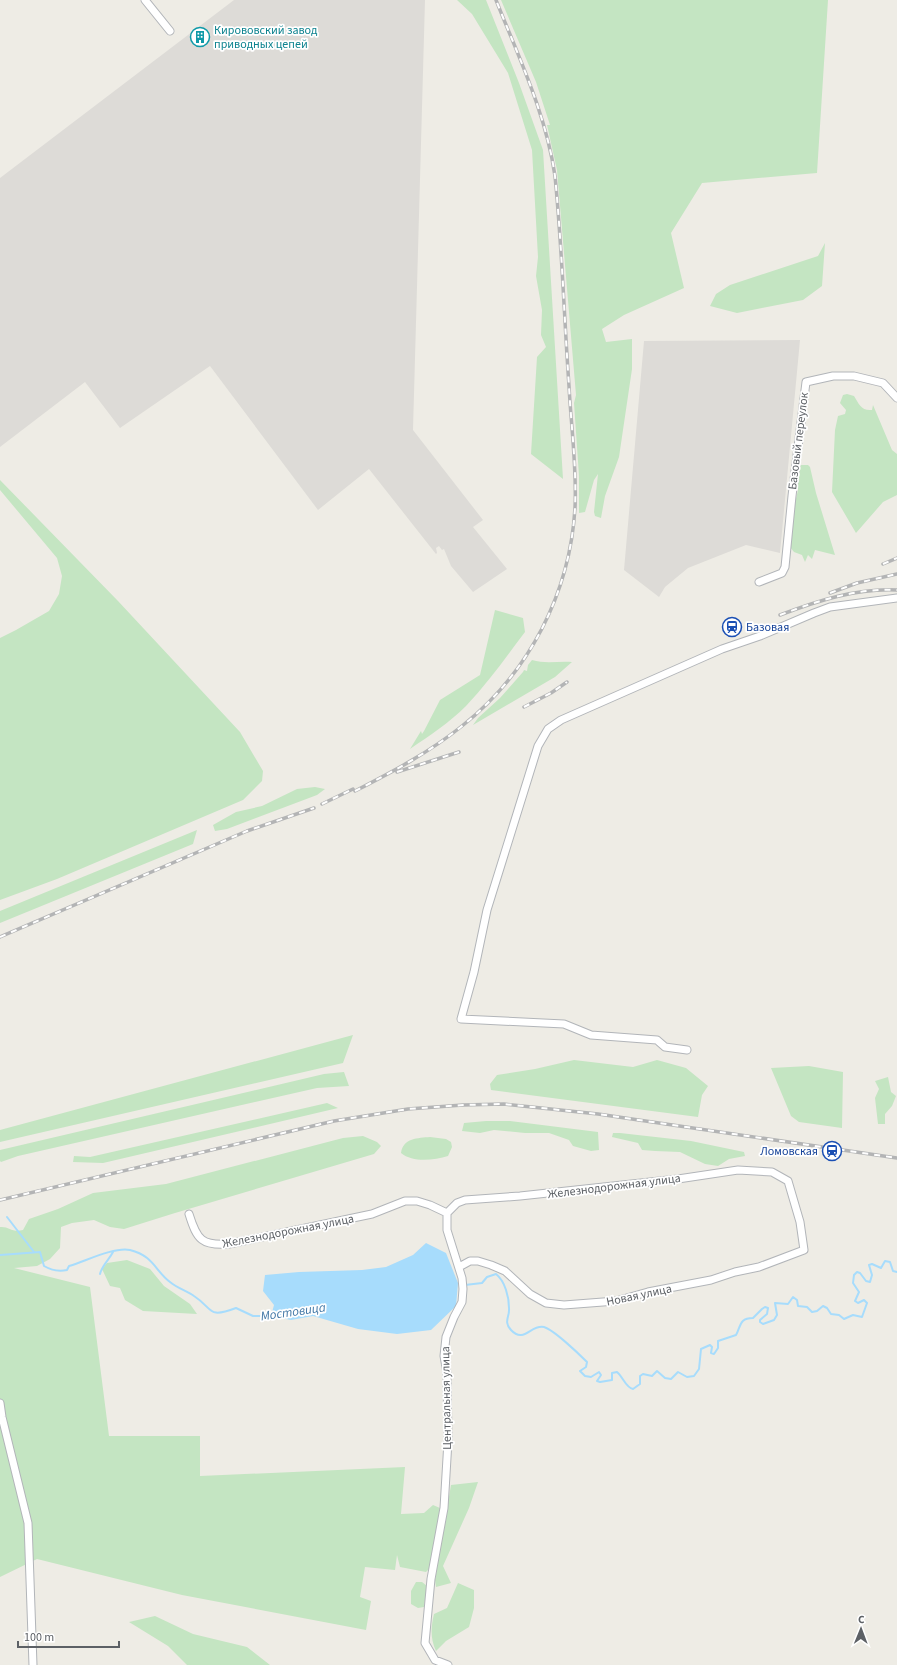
<svg xmlns="http://www.w3.org/2000/svg" width="897" height="1665" font-family="'Source Sans 3',sans-serif">
<style>
.industrial{fill:#dddbd7}
.green{fill:#c4e5c2}
.water{fill:#a7dcfc}
.lines{fill:none;stroke-linecap:round;stroke-linejoin:round}
.stream{stroke:#a7dcfc;stroke-width:2}
.minor-casing{stroke:#b2b5b9;stroke-width:9}
.minor{stroke:#fff;stroke-width:7}
.rail-casing{stroke:#b3b4b5;stroke-width:3.5}
.rail{stroke:#fff;stroke-width:2;stroke-dasharray:6;stroke-linecap:butt}
.labels{text-anchor:middle;stroke-width:3.5;stroke-linejoin:round;paint-order:stroke}
.culture-label{font-size:12px;fill:#0d838f;stroke:#fff;text-anchor:start}
.street-label{font-size:12px;fill:#5c6065;stroke:#fff}
.transit-label{font-size:12px;fill:#164399;stroke:#fff;text-anchor:start}
.water-label{font-size:13px;font-style:italic;fill:#4177a6;stroke:#fff}
</style>
<rect width="100%" height="100%" fill="#eeece5"/>
<path class="industrial" d="M234,0H425L413,430L483,520L473,527L507,569L473,592L451,566L444,549L442,550L439,546L436,548L437,553L436,554L369,469L318,510L210,366L120,428L85,382L0,447V178Z
M800,340L780,553L746,545L688,568L665,587L659,597L624,570L644,341Z"/>
<path class="green" d="M457,0H486L519,83L543,150L563,479L531,454L537,357L546,347L541,335L542,310L536,276L538,257L532,150L508,73L472,14Z
M501,0H828L817,173L702,183L671,233L684,288L624,315L602,329L606,342L632,339V369L619,457L605,496L601,518L595,516L594,512L598,474L594,480L585,512L579,513V476L574,403L576,395L557,170L547,125H550L536,82Z
M825,243L822,286L803,300L762,308L737,313L710,306L716,294L730,285L818,256Z
M847,394L854,396C859,404 861,411 872,410L873,405L892,450L897,454V495L883,502L856,533L832,492L835,430L838,416L845,414L846,410L840,403L843,395Z
M801,465H808L810,467L816,493L835,555L815,550L812,559L808,555L805,562L802,555L794,552L790,547L795,503L798,490V473Z
M0,480L118,601L240,732L263,771L262,781L243,800L57,879L0,900V638L16,630L49,611L59,594L62,576L57,558L0,490Z
M495,610L523,618L525,632C506,657 488,683 466,706C449,723 429,736 410,749L421,731L422,734L424,731L440,700L480,675Z
M532,660C545,664 558,661 572,662L555,677L473,725L478,718L500,698L523,672L524,670L527,671L528,665Z
M315,787L325,789L317,795L227,829L215,831L213,825L236,812L262,806L297,789Z
M197,830L193,844L0,923V911Z
M353,1035L343,1063L0,1142V1130Z
M574,1060L633,1067L657,1060L686,1068L708,1086L702,1095L698,1117L491,1090L490,1084L497,1075L535,1069Z
M809,1066L843,1072L842,1128L799,1122L791,1116L771,1068Z
M344,1072L349,1086L317,1088L18,1156L1,1162L0,1161V1150L324,1074Z
M888,1077L891,1092L896,1096L892,1106L885,1114V1124H878L875,1098L879,1089L875,1081Z
M327,1103L338,1108L103,1163L73,1162L74,1156L90,1157Z
M486,1121H510L598,1132L599,1150L591,1151L573,1146L569,1140L549,1133H525L494,1130L480,1133L462,1131L464,1123Z
M613,1133H620L691,1141L744,1152L745,1156L729,1159L718,1166L705,1164L680,1152L655,1151L642,1150L638,1143L612,1137Z
M363,1136L377,1142L381,1146L374,1154L175,1213L124,1229L110,1227L94,1220L72,1223L61,1227L60,1248L50,1259L37,1266L14,1268L90,1287L109,1436H200V1476L405,1467L401,1514L424,1513L433,1505L440,1508L430,1568L426,1572L400,1567L397,1555L395,1570L365,1567L360,1597L371,1601L366,1630L182,1595L37,1559L0,1577V1227C9,1226 12,1233 23,1230L29,1219L58,1209L93,1193L166,1184L343,1138Z
M430,1137L446,1139L451,1142L452,1147L448,1156C434,1160 413,1163 401,1153C403,1138 418,1138 430,1137Z
M127,1260L150,1269L164,1286L190,1304L197,1314L143,1311L125,1300L120,1288L110,1286L102,1269L107,1263Z
M478,1482L469,1508L443,1566L451,1583L436,1587L435,1580L451,1485Z
M416,1582H422L427,1586L424,1607L418,1608L411,1604V1591Z
M458,1583L474,1590V1608L469,1627L446,1641L436,1651C430,1638 431,1627 434,1614L447,1608Z
M155,1616L193,1634L247,1647L270,1665H187L168,1646L129,1622Z"/>
<path class="water" d="M426,1243L446,1253L458,1283L456,1306L431,1330L397,1334L358,1329L313,1316L291,1320L271,1316L274,1305L263,1291L265,1275L299,1272L362,1270L386,1267L413,1255Z"/>
<g class="lines">
<path class="stream" d="M7,1217L34,1252
M0,1255L40,1252L44,1266C51,1270 58,1272 67,1270L69,1266C86,1261 113,1247 130,1250C154,1256 155,1271 170,1282C177,1288 187,1291 194,1296C214,1309 207,1319 236,1308L253,1316H272
M100,1274C102,1265 109,1260 113,1252
M465,1285L482,1283L487,1277L496,1274C505,1281 509,1297 509,1308C510,1317 503,1321 511,1330C524,1344 531,1324 544,1327C554,1330 579,1354 587,1362L586,1367L580,1371L585,1376L591,1377L599,1372L601,1375L597,1381L600,1382L612,1380V1373L617,1372C623,1377 626,1388 633,1389L640,1384V1376L643,1374L652,1376L657,1371L665,1378L671,1379L678,1372L687,1377L694,1376L699,1369L701,1349L710,1345L712,1347L711,1353L714,1354L718,1348V1341L736,1335C741,1326 739,1318 753,1318L762,1309L765,1307L768,1308L767,1314L760,1320V1322L763,1324L774,1320L777,1315L775,1303L788,1304L793,1297L797,1300L798,1306L807,1307L812,1312L817,1311L823,1306L827,1308L831,1314L839,1315L844,1319L853,1315L862,1317L867,1303L864,1300L858,1303L855,1301L859,1292L853,1283L854,1275L857,1272L860,1273L866,1281L870,1282L872,1275L869,1265L872,1264L881,1268L885,1261L890,1262L893,1271L897,1272"/>
<defs>
<path id="minor" d="M145,0L170,31
M759,582L782,573L785,567L792,496L806,382L833,376H854L883,383L897,398
M687,1050L665,1047L657,1040L591,1035L564,1024L461,1019L474,972L487,910L538,746L548,729L561,720L722,649L760,636L814,613L830,607L897,598
M189,1214C197,1240 202,1246 229,1244L372,1214L405,1201H417L430,1205L447,1213
M0,1403L2,1417L28,1523L33,1665
M448,1665L435,1660L425,1643L431,1579L444,1508L448,1441L447,1373L444,1356L446,1337L454,1317L462,1302L463,1289L462,1278L447,1230V1213L457,1203L465,1200L520,1196L678,1179L738,1170L772,1172L788,1181L800,1222L804,1250L759,1267L735,1272L711,1280L648,1292L616,1301L564,1305L546,1303L530,1294L505,1271L491,1265L478,1261H470L459,1267"/>
</defs>
<use href="#minor" class="minor-casing"/>
<use href="#minor" class="minor"/>
<defs>
<path id="rail" d="M883,564L897,558
M830,593L857,583L897,574
M780,615C817,601 856,588 897,590
M524,707L551,693L567,682
M397,772L459,752
M355,791C392,772 430,752 462,726C529,673 570,593 575,508C577,468 571,426 569,386C564,316 562,246 555,176C546,114 519,58 496,0
M322,804L353,789
M0,937L247,831L314,808
M0,1200L334,1121L408,1109L463,1105L504,1104L598,1114L897,1158"/>
</defs>
<use href="#rail" class="rail-casing"/>
<use href="#rail" class="rail"/>
</g>
<defs>
<symbol id="building-ring" viewBox="-11 -11 22 22"><circle r="9.5" fill="#fff" stroke="#0f9aa8" stroke-width="1.5"/><path d="M-4-6H4V6H1V3H-1V6H-4ZM-2.5-4.3h1.7v1.8h-1.7ZM.8-4.3h1.7v1.8H.8ZM-2.5-1h1.7V.8h-1.7ZM.8-1h1.7V.8H.8Z" fill="#0f9aa8"/></symbol>
<symbol id="station-ring" viewBox="-11 -11 22 22"><circle r="9.5" fill="#fff" stroke="#1a4fb4" stroke-width="1.5"/><path d="M-3-6H3Q5-6 5-4V2Q5 4 3 4L4.5 6H3L1.5 4h-3L-3 6H-4.5L-3 4Q-5 4-5 2V-4Q-5-6-3-6ZM-3.5-4v3h7v-3ZM-3.5 1v1.5H-2V1ZM2 1v1.5H3.5V1Z" fill="#1a4fb4"/></symbol>
</defs>
<g fill-rule="evenodd">
<use href="#building-ring" x="189" y="26" width="22" height="22"/>
<use href="#station-ring" x="721" y="616" width="22" height="22"/>
<use href="#station-ring" x="821" y="1140" width="22" height="22"/>
</g>
<g class="labels">
<g class="culture-label">
<text x="214" y="34">Кирововский завод<tspan x="214" dy="14">приводных цепей</tspan></text>
</g>
<g class="street-label">
<text transform="translate(798 441) rotate(-83)" y="4">Базовый переулок</text>
<text transform="translate(614 1186) rotate(-7)" y="4">Железнодорожная улица</text>
<text transform="translate(288 1231) rotate(-11)" y="4">Железнодорожная улица</text>
<text transform="translate(639 1295) rotate(-12)" y="4">Новая улица</text>
<text transform="translate(446 1398) rotate(-91)" y="4">Центральная улица</text>
</g>
<g class="transit-label">
<text x="746" y="631">Базовая</text>
<text x="818" y="1155" text-anchor="end">Ломовская</text>
</g>
<g class="water-label">
<text transform="translate(293 1311) rotate(-8)" y="5">Мостовица</text>
</g>
</g>
<g transform="translate(861 1629) rotate(1)" stroke="#ffffff" stroke-width="3" paint-order="stroke">
<path d="M0-3L7 15L0 10L-7 15Z" fill="#5c6065"/>
<text y="-6" font-size="11" font-weight="bold" text-anchor="middle" fill="#5c6065">С</text>
</g>
<path d="M18 1641v6h101v-6" fill="none" stroke="#5c6065" stroke-width="2"/>
<text x="24" y="1641" font-size="12" fill="#5c6065" stroke="#ffffff" stroke-width="3" paint-order="stroke">100 m</text>
</svg>
